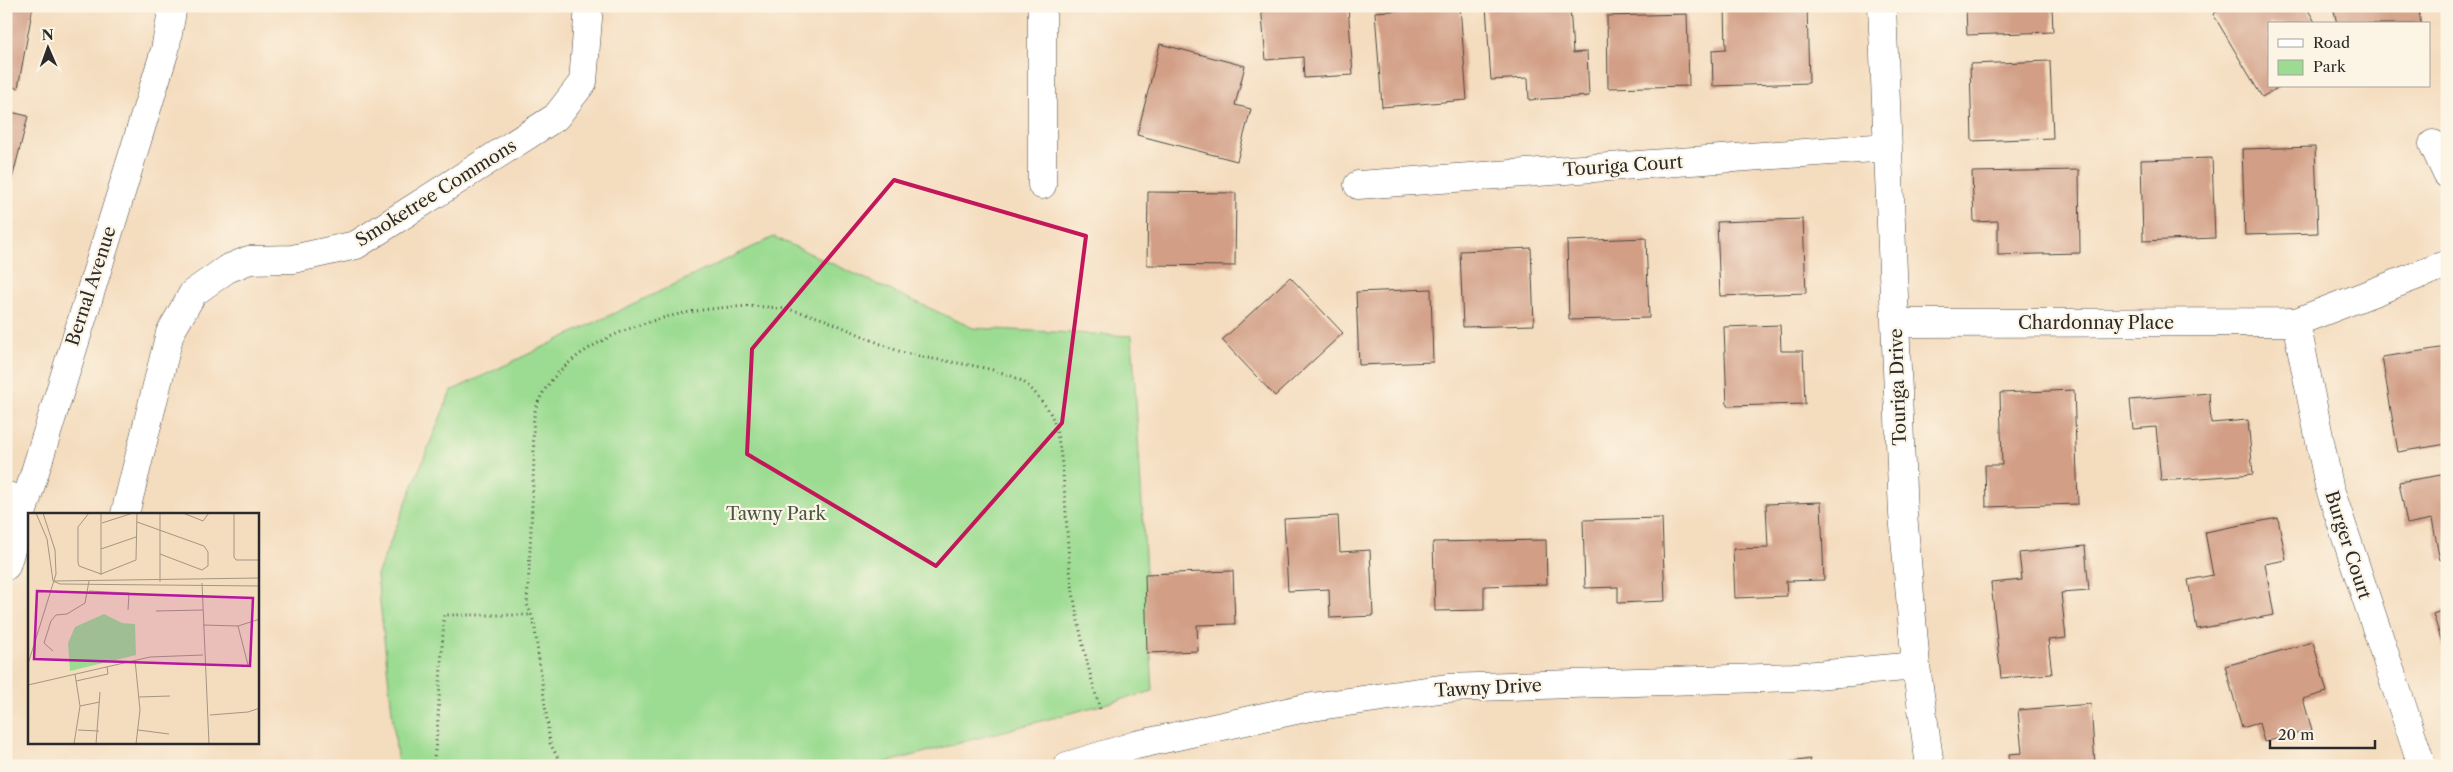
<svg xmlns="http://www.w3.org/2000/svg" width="2453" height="772" font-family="'Libre Caslon Text',serif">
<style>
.green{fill:#9cdc92;stroke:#64845e}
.building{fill:#d29e85}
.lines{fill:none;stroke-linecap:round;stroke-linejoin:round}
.minor-casing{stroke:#494641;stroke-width:29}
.secondary-casing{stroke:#494641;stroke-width:29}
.path{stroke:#494641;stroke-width:3;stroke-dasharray:1 4;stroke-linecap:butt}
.minor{stroke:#fff;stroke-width:28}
.secondary{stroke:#fff;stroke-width:28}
.marked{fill:none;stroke:#c2185b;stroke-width:4;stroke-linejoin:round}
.labels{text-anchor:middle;stroke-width:4.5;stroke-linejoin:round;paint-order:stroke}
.street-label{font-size:18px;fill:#2b2b2b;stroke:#fcf5e5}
.park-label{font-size:18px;fill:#475745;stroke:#fcf5e5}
.inset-road{fill:none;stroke:#a49583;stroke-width:1}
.view{fill:#b5179e;fill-opacity:0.15;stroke:#b5179e;stroke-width:2.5}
.inset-edge{fill:none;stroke:#2b2b2b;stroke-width:2.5}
</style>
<rect width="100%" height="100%" fill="#fcf5e5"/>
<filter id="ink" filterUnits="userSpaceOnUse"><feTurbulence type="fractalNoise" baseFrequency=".02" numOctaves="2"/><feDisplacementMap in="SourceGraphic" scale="10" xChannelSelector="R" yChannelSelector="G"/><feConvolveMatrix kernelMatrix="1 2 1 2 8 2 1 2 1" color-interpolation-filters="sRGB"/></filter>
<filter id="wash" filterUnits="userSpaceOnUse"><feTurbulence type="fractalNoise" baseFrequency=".0096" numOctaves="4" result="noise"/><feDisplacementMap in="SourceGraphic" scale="20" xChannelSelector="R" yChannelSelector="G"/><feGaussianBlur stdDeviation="1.12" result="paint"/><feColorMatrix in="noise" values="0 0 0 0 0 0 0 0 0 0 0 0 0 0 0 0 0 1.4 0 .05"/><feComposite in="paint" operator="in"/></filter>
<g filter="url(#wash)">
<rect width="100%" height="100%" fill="#f4dcbe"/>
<path class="green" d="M774,237L973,328L1132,336L1153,691L874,766H398L377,575L451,391Z"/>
<g id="blocks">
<path class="building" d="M6,6H33L18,88L6,86Z
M1261,6H1348L1353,75L1304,78L1303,57L1266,60Z
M1460,6L1467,100L1382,107L1375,12Z
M1486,6H1570L1573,53L1587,52L1589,96L1529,100L1528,78L1491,80Z
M1725,6H1807L1809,83L1713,86L1712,50L1726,49Z
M1966,6H2052L2053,32L1967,35Z
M2226,6H2306L2316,24H2269V86H2281L2262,97L2213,14Z
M2333,6H2418L2421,24H2337Z
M1687,14L1689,86L1608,88L1607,16Z
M1160,44L1245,66L1235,105L1251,109L1237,161L1137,135Z
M2050,61L2053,138L1972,141L1970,64Z
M6,111L28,116L7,199L6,198Z
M2315,147L2318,233L2245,235L2242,149Z
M2212,158L2215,238L2143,241L2141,160Z
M2079,170L2080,253L1998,255V221L1974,222L1972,172Z
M1148,192L1236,193L1235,266L1147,265Z
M1803,219L1806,293L1720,296L1717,222Z
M1646,238L1649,318L1569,320L1567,241Z
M1531,248L1534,325L1463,327L1460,251Z
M1290,277L1343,333L1275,396L1222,340Z
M1431,289L1433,362L1359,365L1356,292Z
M1780,325L1781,351H1803L1805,404L1727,406L1724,327Z
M2447,347V444L2398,452L2382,357Z
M2074,390L2078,504L1986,507L1985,465H2002L2000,393Z
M2209,393L2211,423L2248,420L2253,474L2161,481L2156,427L2133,429L2130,400Z
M2447,474V558L2440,560L2432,519L2407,524L2399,482Z
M1821,502L1824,580L1786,581L1787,596L1735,598L1733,549L1768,548L1766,504Z
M1338,516L1340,552L1370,550L1373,616L1330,618L1329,589L1288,591L1284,519Z
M1662,518L1665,601L1618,603V587L1585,588L1583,520Z
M2278,518L2286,560L2265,564L2274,615L2197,629L2188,580L2213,575L2205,532Z
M1546,540L1547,584L1484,586V610L1435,611L1433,542Z
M2085,546L2089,591L2061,593L2066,638L2048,640L2052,674L2001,678L1991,583L2022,580L2019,553Z
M1233,571L1235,624L1197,625L1198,651L1147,653L1145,574Z
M2447,609V654L2446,655L2433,614Z
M2313,642L2327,692L2303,699L2312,730L2264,742L2259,723L2242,728L2225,666Z
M2091,704L2095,766H2010L2009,754L2022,753L2018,710Z
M1810,759L1811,766H1773V765Z"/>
</g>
</g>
<g filter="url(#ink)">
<use href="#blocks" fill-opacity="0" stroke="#494641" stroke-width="1"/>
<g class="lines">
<defs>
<path id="minor" d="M1882,6L1903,514L1916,666L1930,766
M2433,144L2447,174
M1042,185V6
M1358,185L1888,147
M2296,322L2329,486L2421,763
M1896,323L2296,322L2447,264
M6,496L25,500
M125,514L170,333L193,293L227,269L249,260L293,259L356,245L556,117L583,82L589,6
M1067,766L1136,745L1305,708L1447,688L1794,677L1916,666"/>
<path id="secondary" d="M6,566L165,50L173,6"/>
</defs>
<use href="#minor" class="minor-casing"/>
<use href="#secondary" class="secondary-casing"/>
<path class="path" d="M433,766L437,734L444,615H532
M562,766L550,743L534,622L527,604C530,555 532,507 534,458C534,442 531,419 537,405C568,327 711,297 785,309C825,315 858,336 896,350C931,363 998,363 1026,384C1033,390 1041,400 1047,408C1067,434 1065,540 1071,578C1077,622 1087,666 1100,709"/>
<use href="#minor" class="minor"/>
<use href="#secondary" class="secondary"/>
</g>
</g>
<path class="marked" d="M894,180L1086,236L1062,423L936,566L747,454L752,349Z"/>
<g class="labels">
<g class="street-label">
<text transform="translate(1623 166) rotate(-4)" y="6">Touriga Court</text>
<text transform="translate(436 193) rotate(-32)" y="6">Smoketree Commons</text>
<text transform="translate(91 286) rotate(-72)" y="6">Bernal Avenue</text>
<text x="2096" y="329">Chardonnay Place</text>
<text transform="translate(1898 387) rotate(-92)" y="6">Touriga Drive</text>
<text transform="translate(2348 545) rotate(72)" y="6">Burger Court</text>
<text transform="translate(1488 688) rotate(-3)" y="6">Tawny Drive</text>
</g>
<g class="park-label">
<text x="776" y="520">Tawny Park</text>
</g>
</g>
<g transform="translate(28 513)">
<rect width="231" height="231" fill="#f4dcbe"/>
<path d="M76,101L94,110L107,111L108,142L42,158L40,130L47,114Z" fill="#9cdc92"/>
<path class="inset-road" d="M8,0L19,26L25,68M61,0L50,14V49L51,53L73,61L108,47L109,0M155,0L175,8L181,0M206,0V44L208,47H232M109,9L176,33L180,39V53L174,57L132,41M74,10L105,0M73,36L108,24M73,62V0M25,68L32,71L232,73M26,68L232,65M132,69V0M174,70L181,231M61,78L101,80L100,97M128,98L175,97M175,112L210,113L232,106M210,113L220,152M25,138L16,130L23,108L28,102L39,101L57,90L61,68M107,147L112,197L108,231M0,151L28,61L27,37L15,0M48,168L80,161L79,154M0,172L122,144L175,142M111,184L142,183M52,193L72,189M182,202L220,199L232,195M50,217L71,218M110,217L141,221M46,231L52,193L47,161M68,231L72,179"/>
<path class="view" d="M9,78L225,85L222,153L6,146Z"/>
<rect width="231" height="231" class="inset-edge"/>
</g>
<rect width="2453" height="772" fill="none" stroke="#fcf5e5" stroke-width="25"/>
<rect x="2268" y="22" width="162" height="65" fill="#fcf5e5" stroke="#a8a49b"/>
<rect x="2278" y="39" width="25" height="8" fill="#ffffff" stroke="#a8a49b"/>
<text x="2313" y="48" font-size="15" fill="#2b2b2b">Road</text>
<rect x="2278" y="60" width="25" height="15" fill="#9cdc92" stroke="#a8a49b"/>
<text x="2313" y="72" font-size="15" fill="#2b2b2b">Park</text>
<g transform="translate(48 48) rotate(358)" stroke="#fcf5e5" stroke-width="4" paint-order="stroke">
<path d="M0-4L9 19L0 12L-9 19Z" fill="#2b2b2b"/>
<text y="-8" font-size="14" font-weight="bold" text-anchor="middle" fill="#2b2b2b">N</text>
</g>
<path d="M2270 740v8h105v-8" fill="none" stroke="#2b2b2b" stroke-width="2.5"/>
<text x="2278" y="740" font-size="15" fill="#2b2b2b" stroke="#fcf5e5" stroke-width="4" paint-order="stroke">20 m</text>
</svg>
